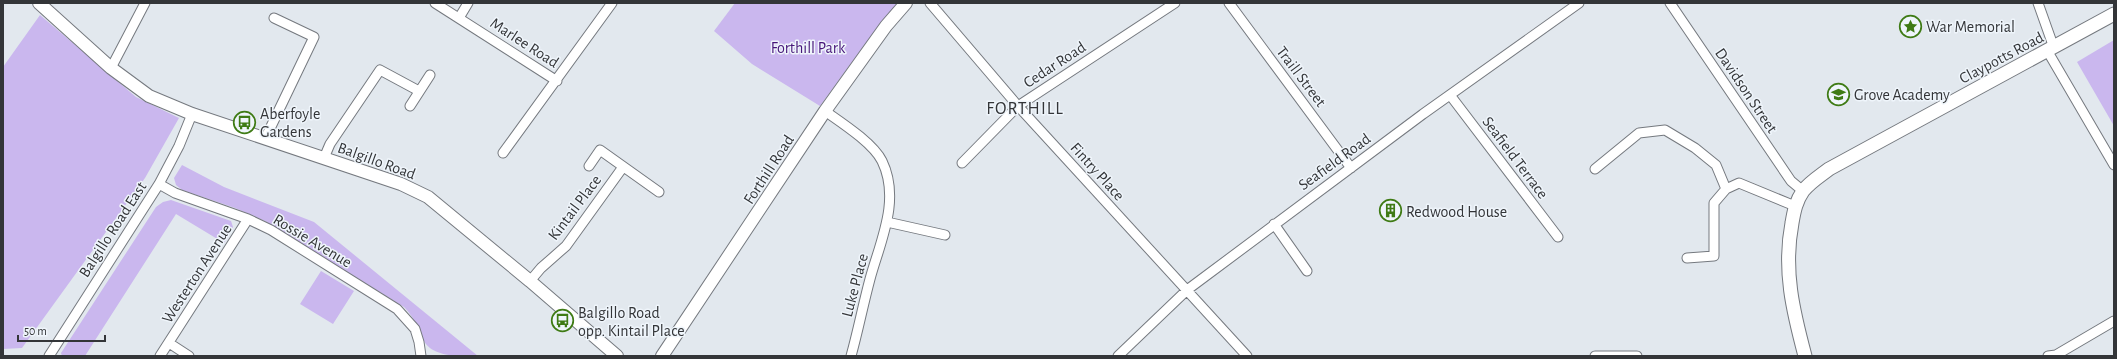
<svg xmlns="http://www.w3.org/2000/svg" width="2117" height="359" font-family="'Alegreya Sans',sans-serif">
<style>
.green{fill:#cab7ee}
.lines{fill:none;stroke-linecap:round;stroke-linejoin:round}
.minor-casing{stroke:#75797f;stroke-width:11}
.tertiary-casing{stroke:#75797f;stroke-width:14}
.secondary-casing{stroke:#75797f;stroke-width:15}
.minor{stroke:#fff;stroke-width:9}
.tertiary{stroke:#fff;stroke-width:12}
.secondary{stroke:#fff;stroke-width:13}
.labels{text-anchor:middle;stroke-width:3;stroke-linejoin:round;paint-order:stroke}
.poi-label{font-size:16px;fill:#333538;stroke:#eff5fb;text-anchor:start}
.street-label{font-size:16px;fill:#333538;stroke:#eff5fb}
.park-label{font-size:16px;fill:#47177a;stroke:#eff5fb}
.quarter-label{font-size:18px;letter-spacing:1px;fill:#333538;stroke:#eff5fb}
</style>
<rect width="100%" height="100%" fill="#e2e8ee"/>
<path class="green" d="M735,3H901L863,47L820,106L752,64L714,31Z
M40,15L136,97L179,118L145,178L22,348L3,349V67Z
M2114,40V126L2077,62Z
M182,165L224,187L314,222L478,356C462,356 433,358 424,341C417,327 416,320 404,307L265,221L235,208L182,190L176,185L174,178Z
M171,200L231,221L233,227L224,243L176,214L85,356H62L61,353L156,207L163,202Z
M321,271L354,291L333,324L300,304Z"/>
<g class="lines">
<defs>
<path id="minor" d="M435,3L557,81
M930,3L1018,106L1247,356
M1229,3L1351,168
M1670,3L1791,181L1803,191
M2038,3L2054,48
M459,18L468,3
M2048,52L2114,165
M111,68L145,3
M1450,95L1558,237
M410,106L430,75
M825,111C842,123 873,143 882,161C901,200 880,242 870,279C863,305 858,331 851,356
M265,139L314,37L274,18
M503,153L612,3
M324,158L330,144L380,70L419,91
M962,163L1018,106L1175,3
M589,166L600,150L659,192
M1595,169L1639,133L1665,130L1695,148L1716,165L1726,189
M159,184L175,193L248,219L271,230L397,309L415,329L419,342L421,356
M887,222L945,235
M1274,224L1307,271
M1687,258L1714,256V203L1726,189L1739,183L1795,206
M530,281L541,268L566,246L623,167
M169,343L189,356
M49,356L159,184L179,146L192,114
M160,356L248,219
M1118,356L1187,290L1423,114L1579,3
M1595,356H1637
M2048,356L2056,355L2114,321"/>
<path id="tertiary" d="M39,3L111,68L149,96L192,114L401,184L428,197L530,281L617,356
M662,356L825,111L886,26L906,3"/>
<path id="secondary" d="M1805,356C1793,311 1783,270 1792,223C1794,211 1796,201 1803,191C1810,182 1820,176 1829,169L2114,14"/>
</defs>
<use href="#minor" class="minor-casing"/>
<use href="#tertiary" class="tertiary-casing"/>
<use href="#secondary" class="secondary-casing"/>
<use href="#minor" class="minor"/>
<use href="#tertiary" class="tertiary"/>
<use href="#secondary" class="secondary"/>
</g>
<defs>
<symbol id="sight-ring" viewBox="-11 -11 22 22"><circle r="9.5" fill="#eff5fb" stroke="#3f7b15" stroke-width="1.5"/><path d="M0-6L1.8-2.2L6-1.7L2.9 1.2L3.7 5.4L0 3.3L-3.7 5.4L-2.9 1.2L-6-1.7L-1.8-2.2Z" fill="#3f7b15"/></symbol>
<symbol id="school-ring" viewBox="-11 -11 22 22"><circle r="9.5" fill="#eff5fb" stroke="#3f7b15" stroke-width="1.5"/><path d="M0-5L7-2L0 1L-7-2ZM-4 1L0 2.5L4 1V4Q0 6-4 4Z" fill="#3f7b15"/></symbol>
<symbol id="bus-ring" viewBox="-11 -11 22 22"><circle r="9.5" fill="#eff5fb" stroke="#3f7b15" stroke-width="1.5"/><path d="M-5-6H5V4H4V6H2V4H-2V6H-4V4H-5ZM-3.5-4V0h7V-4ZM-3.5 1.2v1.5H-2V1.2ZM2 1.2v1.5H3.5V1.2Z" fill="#3f7b15"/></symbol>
<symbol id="building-ring" viewBox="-11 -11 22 22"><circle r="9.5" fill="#eff5fb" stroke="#3f7b15" stroke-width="1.5"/><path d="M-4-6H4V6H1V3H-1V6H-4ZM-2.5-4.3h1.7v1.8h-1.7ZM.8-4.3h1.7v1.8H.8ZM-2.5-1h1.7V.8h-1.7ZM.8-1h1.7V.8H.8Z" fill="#3f7b15"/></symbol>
</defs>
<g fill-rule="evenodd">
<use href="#sight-ring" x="1898" y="14" width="25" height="25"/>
<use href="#school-ring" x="1826" y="82" width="25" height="25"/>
<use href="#bus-ring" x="232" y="110" width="25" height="25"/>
<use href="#building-ring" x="1378" y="198" width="25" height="25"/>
<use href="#bus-ring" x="550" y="308" width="25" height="25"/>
</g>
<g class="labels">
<g class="poi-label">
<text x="1926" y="32">War Memorial</text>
<text x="1854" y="100">Grove Academy</text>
<text x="260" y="119">Aberfoyle<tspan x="260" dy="18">Gardens</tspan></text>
<text x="1406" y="217">Redwood House</text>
<text x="578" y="318">Balgillo Road<tspan x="578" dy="18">opp. Kintail Place</tspan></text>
</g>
<g class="street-label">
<text transform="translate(525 42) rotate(33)" y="6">Marlee Road</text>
<text transform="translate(2001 57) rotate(-28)" y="6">Claypotts Road</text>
<text transform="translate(1054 64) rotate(-33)" y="6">Cedar Road</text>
<text transform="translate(1302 76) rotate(53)" y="6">Traill Street</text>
<text transform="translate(1747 90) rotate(56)" y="6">Davidson Street</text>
<text transform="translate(1516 157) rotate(53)" y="6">Seafield Terrace</text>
<text transform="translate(377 160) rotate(20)" y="6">Balgillo Road</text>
<text transform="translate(1334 161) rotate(-36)" y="6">Seafield Road</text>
<text transform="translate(768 169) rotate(-57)" y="6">Forthill Road</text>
<text transform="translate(1098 171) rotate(48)" y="6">Fintry Place</text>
<text transform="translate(574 207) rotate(-53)" y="6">Kintail Place</text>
<text transform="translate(112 229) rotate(-57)" y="6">Balgillo Road East</text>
<text transform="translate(313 240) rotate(31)" y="6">Rossie Avenue</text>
<text transform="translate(196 273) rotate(-57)" y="6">Westerton Avenue</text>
<text transform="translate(854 285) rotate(-75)" y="6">Luke Place</text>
</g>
<g class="park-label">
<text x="808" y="53">Forthill Park</text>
</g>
<g class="quarter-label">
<text x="1025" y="114">FORTHILL</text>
</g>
</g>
<rect width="2117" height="359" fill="none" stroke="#333538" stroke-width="8"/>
<path d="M18 335v6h87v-6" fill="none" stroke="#333538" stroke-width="2"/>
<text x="24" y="335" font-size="12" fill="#333538" stroke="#eff5fb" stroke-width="3" paint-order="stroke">50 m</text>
</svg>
